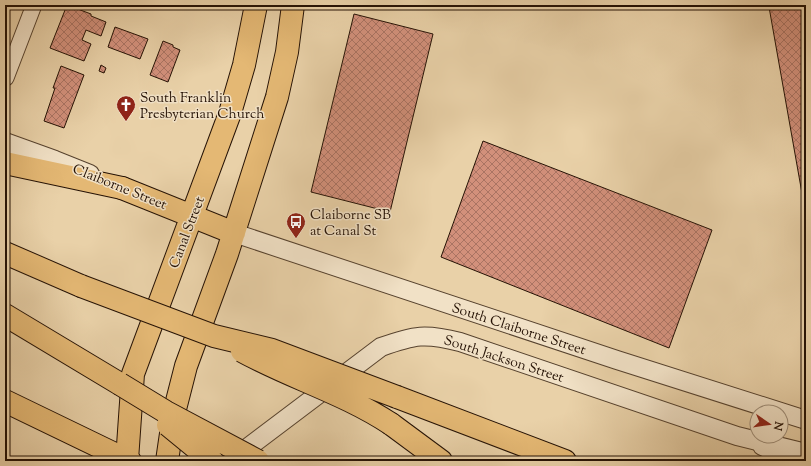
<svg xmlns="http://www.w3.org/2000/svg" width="811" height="466" font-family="'Sorts Mill Goudy',serif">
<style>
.building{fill:url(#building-cross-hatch);stroke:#251205}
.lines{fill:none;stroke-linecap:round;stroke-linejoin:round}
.service-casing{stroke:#56422e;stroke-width:9}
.minor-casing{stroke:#56422e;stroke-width:17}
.tertiary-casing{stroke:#56422e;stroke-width:20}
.primary-casing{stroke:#251205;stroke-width:24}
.motorway-casing{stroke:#251205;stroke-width:24}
.service{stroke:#f1e1c6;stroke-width:7}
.minor{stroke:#f1e1c6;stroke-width:15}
.tertiary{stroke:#f1e1c6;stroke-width:18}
.primary{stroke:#e4b874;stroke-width:22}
.motorway{stroke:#e4b874;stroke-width:22}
.motorway-bridge-casing{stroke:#251205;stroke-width:24;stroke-linecap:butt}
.motorway-bridge{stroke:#e4b874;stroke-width:22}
.labels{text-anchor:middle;stroke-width:3;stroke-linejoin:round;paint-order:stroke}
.poi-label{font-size:14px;fill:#251205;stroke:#f1e1c6;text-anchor:start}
.street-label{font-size:14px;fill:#251205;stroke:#f1e1c6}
</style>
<defs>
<pattern id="building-cross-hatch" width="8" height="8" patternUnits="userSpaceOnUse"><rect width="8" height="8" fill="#d2907b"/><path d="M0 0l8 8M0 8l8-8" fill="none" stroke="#aa7463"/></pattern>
</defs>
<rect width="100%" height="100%" fill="#e9d1a8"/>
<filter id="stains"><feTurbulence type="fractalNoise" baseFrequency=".005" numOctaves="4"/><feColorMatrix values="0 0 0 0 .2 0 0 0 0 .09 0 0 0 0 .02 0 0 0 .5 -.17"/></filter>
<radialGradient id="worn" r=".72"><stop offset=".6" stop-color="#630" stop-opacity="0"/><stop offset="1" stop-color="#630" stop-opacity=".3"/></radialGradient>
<path class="building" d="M67,5L91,14V16L106,22L101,36L86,30L82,40L91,44L84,61L50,48Z
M782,5H806V216L769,7Z
M354,14L433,34L390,212L311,192Z
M115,27L148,39L140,59L108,47Z
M163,41L173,45V47L180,50L168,82L150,75Z
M101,65L106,68L104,73L99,71Z
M61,66L84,75L64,128L44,121L55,88H53Z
M483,141L712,230L669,348L441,257Z"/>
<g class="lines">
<defs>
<path id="service" d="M464,5H469"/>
<path id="minor" d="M6,78L34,5
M761,447L790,461"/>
<path id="tertiary" d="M5,142L55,160L90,174
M234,233L617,360L806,420
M230,461L381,347C415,335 425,333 460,342L737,436L806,453"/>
<path id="primary" d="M122,188L234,233
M130,461L127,460L133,374L230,113L244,65L256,5
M167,461L174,413L186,366L227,254L277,97L287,52L293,5"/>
<path id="motorway" d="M5,163L122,188
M5,253L81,286
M5,315L120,384
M397,397L565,461
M5,401L127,460
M391,424L441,461"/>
</defs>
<use href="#service" class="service-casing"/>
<use href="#minor" class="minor-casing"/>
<use href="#tertiary" class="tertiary-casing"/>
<use href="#primary" class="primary-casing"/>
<use href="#motorway" class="motorway-casing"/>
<use href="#service" class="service"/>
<use href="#minor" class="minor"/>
<use href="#tertiary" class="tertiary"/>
<use href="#primary" class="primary"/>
<use href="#motorway" class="motorway"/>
<defs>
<path id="motorway-bridge" d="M81,286L214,336L272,350L397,397
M242,351C291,378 344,393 391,424
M120,384L166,412L258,461
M168,425L212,461"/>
</defs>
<use href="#motorway-bridge" class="motorway-bridge-casing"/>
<use href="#motorway-bridge" class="motorway-bridge"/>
</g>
<defs>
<symbol id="church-pin" viewBox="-11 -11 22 30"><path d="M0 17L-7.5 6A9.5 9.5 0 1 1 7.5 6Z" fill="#8f2418" stroke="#f1e1c6"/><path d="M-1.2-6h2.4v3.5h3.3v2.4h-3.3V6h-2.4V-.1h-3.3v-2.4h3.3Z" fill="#fff"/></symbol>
<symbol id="bus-pin" viewBox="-11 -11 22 30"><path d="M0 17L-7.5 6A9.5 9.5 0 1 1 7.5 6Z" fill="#8f2418" stroke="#f1e1c6"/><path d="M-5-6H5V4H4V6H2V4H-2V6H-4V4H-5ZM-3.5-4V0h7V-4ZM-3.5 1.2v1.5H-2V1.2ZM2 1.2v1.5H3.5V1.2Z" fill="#fff"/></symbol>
</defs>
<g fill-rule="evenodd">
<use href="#church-pin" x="115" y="94" width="22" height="30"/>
<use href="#bus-pin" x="285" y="211" width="22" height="30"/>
</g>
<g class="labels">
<g class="poi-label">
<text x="140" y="102">South Franklin<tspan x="140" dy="16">Presbyterian Church</tspan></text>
<text x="310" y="219">Claiborne SB<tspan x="310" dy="16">at Canal St</tspan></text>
</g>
<g class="street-label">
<text transform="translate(120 186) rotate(22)" y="5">Claiborne Street</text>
<text transform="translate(186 232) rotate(-69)" y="5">Canal Street</text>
<text transform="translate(519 328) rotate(18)" y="5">South Claiborne Street</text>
<text transform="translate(504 358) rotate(18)" y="5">South Jackson Street</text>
</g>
</g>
<rect width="811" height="466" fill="none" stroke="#e9d1a8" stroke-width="20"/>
<rect x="6" y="6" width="799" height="454" fill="none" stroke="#251205" stroke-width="2"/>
<rect x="10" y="10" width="791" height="446" fill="none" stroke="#251205"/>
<g transform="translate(769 424) rotate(103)"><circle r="19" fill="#f1e1c6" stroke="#9f8e79"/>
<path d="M0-3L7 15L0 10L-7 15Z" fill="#8f2418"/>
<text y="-6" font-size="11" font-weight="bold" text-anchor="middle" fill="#251205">N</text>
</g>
<rect width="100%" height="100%" filter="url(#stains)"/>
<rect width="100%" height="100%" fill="url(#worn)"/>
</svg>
